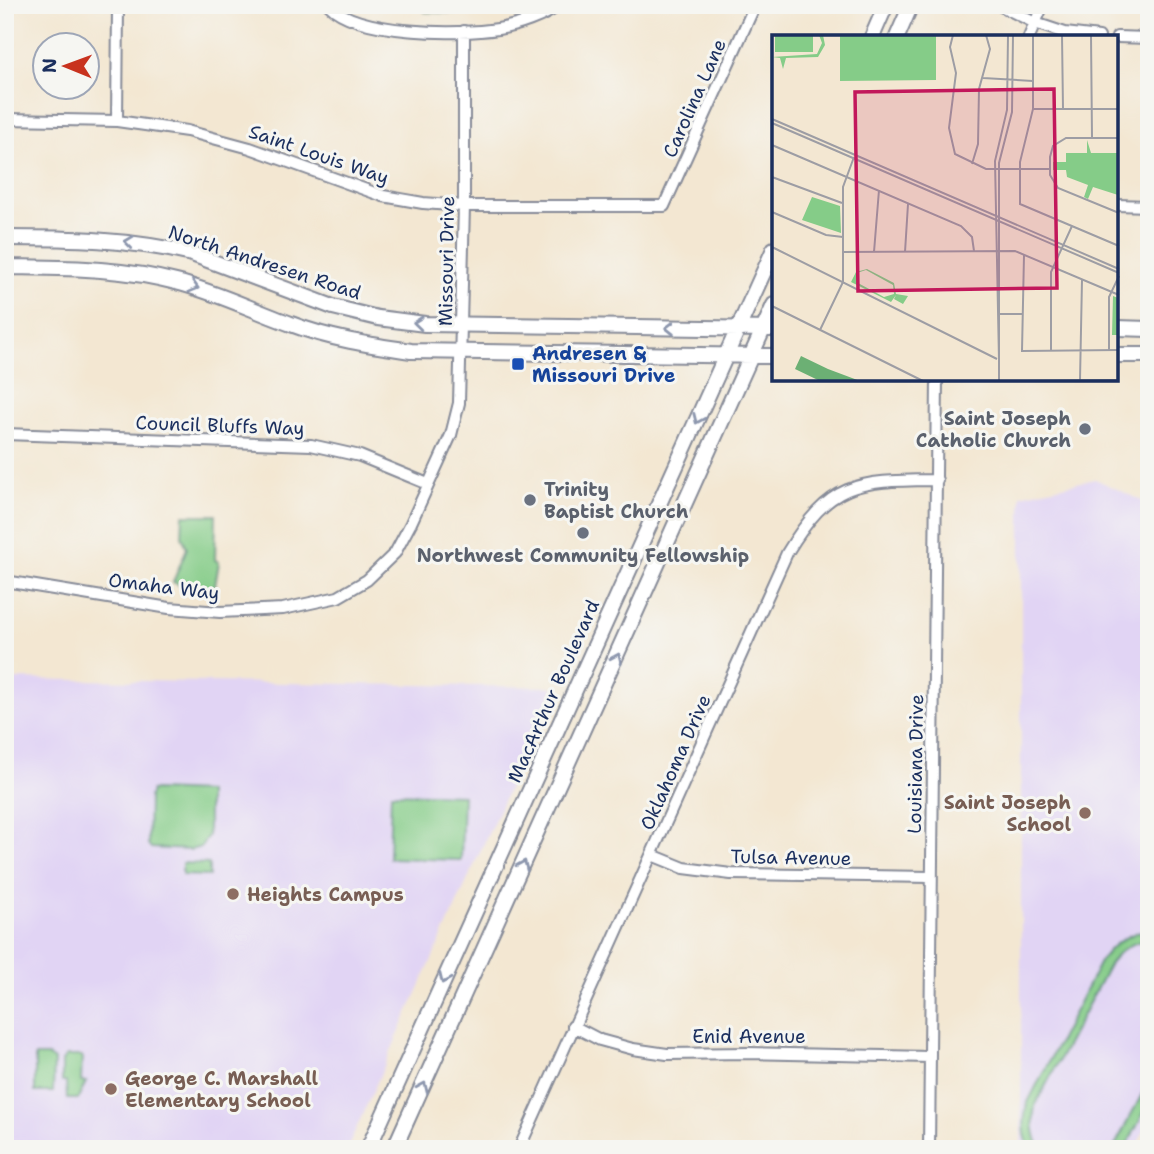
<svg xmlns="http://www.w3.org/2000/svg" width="1154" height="1154" font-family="'Shantell Sans',sans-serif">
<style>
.built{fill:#e1d4f4}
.green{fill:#85cc88;stroke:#507e73;stroke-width:2}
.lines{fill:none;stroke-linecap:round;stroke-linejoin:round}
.minor-casing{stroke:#878b98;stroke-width:14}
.tertiary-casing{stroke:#878b98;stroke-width:18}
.minor{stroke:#fff;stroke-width:10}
.tertiary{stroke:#fff;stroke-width:14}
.oneway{stroke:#8d97ae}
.transit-dot{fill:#1a4fb4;stroke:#f6f6f2;stroke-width:2.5}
.worship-dot{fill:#6b7280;stroke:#f6f6f2;stroke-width:2.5}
.education-dot{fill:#8d6e63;stroke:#f6f6f2;stroke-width:2.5}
.labels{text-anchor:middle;stroke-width:6;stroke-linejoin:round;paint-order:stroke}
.street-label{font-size:19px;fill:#1b2f5e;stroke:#f6f6f2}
.transit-label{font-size:19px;font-weight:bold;fill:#164399;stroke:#f6f6f2;text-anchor:start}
.worship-label{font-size:19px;font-weight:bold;fill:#5b616d;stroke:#f6f6f2;text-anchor:end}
.education-label{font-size:19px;font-weight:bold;fill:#785e54;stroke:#f6f6f2;text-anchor:start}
.inset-road{fill:none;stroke:#9d9da4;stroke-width:2}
.view{fill:#c2185b;fill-opacity:0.15;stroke:#c2185b;stroke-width:3.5}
.inset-edge{fill:none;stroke:#1b2f5e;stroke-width:3.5}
</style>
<rect width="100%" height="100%" fill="#f6f6f2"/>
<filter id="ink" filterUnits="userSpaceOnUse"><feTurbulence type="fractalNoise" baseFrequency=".0143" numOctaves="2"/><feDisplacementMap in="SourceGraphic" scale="14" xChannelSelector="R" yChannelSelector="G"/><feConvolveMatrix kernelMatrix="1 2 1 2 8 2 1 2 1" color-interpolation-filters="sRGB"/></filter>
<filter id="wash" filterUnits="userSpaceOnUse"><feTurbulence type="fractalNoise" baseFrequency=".00686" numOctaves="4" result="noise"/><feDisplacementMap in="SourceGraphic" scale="28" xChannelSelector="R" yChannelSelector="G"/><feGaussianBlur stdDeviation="1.57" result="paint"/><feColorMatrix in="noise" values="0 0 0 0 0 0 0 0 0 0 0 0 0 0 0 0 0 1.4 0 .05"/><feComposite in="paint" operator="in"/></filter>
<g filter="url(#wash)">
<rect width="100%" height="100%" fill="#f3e7d2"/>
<path class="built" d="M1095,479L1149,504V1121L1135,1149H1021V495Z
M7,679L554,687L347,1149H5Z"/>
<path class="green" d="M425,5H472V13L425,12Z
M183,515H216L215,560L219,562L215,586L196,593L173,582L187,548L182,536Z
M155,790L208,792V835L201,847L190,850L151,848L148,844L149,797L151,791Z
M391,793L463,795L461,860L389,858Z
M182,863L209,864V876L182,875Z
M1141,931H1149V940C1131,942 1121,949 1110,963L1035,1106C1032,1122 1033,1133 1040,1149H1029C1023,1133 1023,1121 1027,1104L1101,960C1112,945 1123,937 1141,931Z
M35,1056H48L54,1060L53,1092H35Z
M66,1056H82L81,1082H86L78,1099H67L66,1082H62V1061Z
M1149,1081V1103L1125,1149H1113Z"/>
</g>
<g filter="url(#ink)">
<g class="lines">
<defs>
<path id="minor" d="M329,5C358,35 459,35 498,29C517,26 544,17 559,5
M999,5L1035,23L1065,33L1099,37
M1029,37L1043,5
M1117,37L1149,38
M5,119L117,121L187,131L250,148L383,196L423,203L464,206H664L755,5
M117,121L118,5
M1117,205L1149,206
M5,434L311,445L360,456L428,484
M5,581L169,608L220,612L283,609L338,597L367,580L395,553L411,523L451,435L459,403L464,206V31
M652,855L684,868L731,874L931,877
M573,1026L600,1040L633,1049L667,1054L748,1053L930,1057
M519,1149L787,553C831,480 857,481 937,480
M929,1149L937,380"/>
<path id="tertiary" d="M872,37L886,5
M897,37L911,5
M5,238C69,238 130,239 192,254L333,307L378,318L425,324L774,329
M5,267C62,268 120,267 176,282C216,292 252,310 291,324C330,339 370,345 411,351L774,356
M1117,328L1149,329
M1117,355H1149
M368,1149L774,249
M394,1149L774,305"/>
</defs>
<use href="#minor" class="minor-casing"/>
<use href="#tertiary" class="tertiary-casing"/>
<use href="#minor" class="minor"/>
<use href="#tertiary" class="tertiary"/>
</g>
<defs><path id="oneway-chevron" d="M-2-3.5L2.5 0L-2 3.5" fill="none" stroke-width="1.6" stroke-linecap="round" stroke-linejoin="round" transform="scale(1.75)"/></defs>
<g class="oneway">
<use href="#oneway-chevron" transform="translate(129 242) rotate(-173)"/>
<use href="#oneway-chevron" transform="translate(194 287) rotate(16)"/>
<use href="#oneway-chevron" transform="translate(418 323) rotate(-174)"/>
<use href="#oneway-chevron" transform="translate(670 328) rotate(-179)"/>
<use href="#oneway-chevron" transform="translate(698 419) rotate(114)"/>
<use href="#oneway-chevron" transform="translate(617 658) rotate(-66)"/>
<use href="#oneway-chevron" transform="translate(523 865) rotate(-66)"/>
<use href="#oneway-chevron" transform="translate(444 979) rotate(114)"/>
<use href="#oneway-chevron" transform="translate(423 1087) rotate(-66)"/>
</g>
</g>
<rect class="transit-dot" x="511" y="357" width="14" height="14" rx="3.5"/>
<g class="worship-dot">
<circle cx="1085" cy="429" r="7"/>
<circle cx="530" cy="500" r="7"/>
<circle cx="583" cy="533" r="7"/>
</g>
<g class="education-dot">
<circle cx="1085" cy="813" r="7"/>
<circle cx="233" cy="894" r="7"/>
<circle cx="111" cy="1089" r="7"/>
</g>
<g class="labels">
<g class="street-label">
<text transform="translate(694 98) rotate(-66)" y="7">Carolina Lane</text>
<text transform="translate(319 154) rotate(19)" y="7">Saint Louis Way</text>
<text transform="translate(446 261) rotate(-89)" y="7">Missouri Drive</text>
<text transform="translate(265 262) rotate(18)" y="7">North Andresen Road</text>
<text transform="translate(220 425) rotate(2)" y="7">Council Bluffs Way</text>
<text transform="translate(164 586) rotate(7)" y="7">Omaha Way</text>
<text transform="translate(553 691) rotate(-66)" y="7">MacArthur Boulevard</text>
<text transform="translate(675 762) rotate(-66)" y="7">Oklahoma Drive</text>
<text transform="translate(915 764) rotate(-89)" y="7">Louisiana Drive</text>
<text transform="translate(791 857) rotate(1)" y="7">Tulsa Avenue</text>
<text x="749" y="1043">Enid Avenue</text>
</g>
<g class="transit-label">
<text x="532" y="360">Andresen &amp;<tspan x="532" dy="22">Missouri Drive</tspan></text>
</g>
<g class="worship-label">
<text x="1071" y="425">Saint Joseph<tspan x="1071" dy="22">Catholic Church</tspan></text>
<text x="544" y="496" text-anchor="start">Trinity<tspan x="544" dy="22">Baptist Church</tspan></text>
<text x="583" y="562" text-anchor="middle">Northwest Community Fellowship</text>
</g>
<g class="education-label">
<text x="1071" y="809" text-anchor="end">Saint Joseph<tspan x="1071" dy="22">School</tspan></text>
<text x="247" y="901">Heights Campus</text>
<text x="125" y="1085">George C. Marshall<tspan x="125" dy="22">Elementary School</tspan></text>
</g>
</g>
<g transform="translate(772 35)">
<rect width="346" height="346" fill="#f3e7d2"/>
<path d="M3,0H41V17H3ZM47,0H51L53,10L46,22L14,23L11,34L8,23L0,22L45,19L50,8ZM68,0H164V45L68,46ZM315,105L319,118H346V160L321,152L316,164L312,162L316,150L295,142L294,135H281V127H294V118H315ZM40,162L68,171L69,198L30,185ZM95,234L122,248L124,259L136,261L131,269L122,264L124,260L119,267L79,247L84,237ZM94,235L121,250L122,259L112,262L86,248L85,238ZM341,261L346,263V300H340Z" fill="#85cc88" fill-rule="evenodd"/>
<path d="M29,321L56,334L88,346H48L23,334Z" fill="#6cb074"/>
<path class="inset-road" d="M181,0L178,12L184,38L177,93L183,119L214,134H278M261,0V74L248,127V169L347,211M290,0L291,74M319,0L320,102M211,43L261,46M261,74H347M0,84L347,234M0,88L347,238M347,103H294L281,111L278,122V140L286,153L347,178M0,110L189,191L200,202L202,216M200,129L206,109L207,54L218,14L214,0M0,142L70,168M0,177L54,200L71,202M0,212L225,324M71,217L243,216L347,260M102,217L107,155M133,217L136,169M252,220L250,316L347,315M0,271L151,346M226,279H250M48,295L71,247V152L82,122M279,315V237L300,191M337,315V262L347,241M227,325L223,126L235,75L236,0M308,345L310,245M227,346V128L240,77L241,0M254,346L347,345"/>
<path class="view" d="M282,54L285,253L86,256L83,57Z"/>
<rect width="346" height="346" class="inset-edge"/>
</g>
<rect width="1154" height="1154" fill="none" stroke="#f6f6f2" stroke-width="28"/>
<g transform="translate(66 66) rotate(271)"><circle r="33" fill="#f6f6f2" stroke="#9ea6b7" stroke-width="2"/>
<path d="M0-5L12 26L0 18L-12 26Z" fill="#c8321e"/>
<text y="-10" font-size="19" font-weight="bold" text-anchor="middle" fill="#1b2f5e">N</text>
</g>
</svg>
